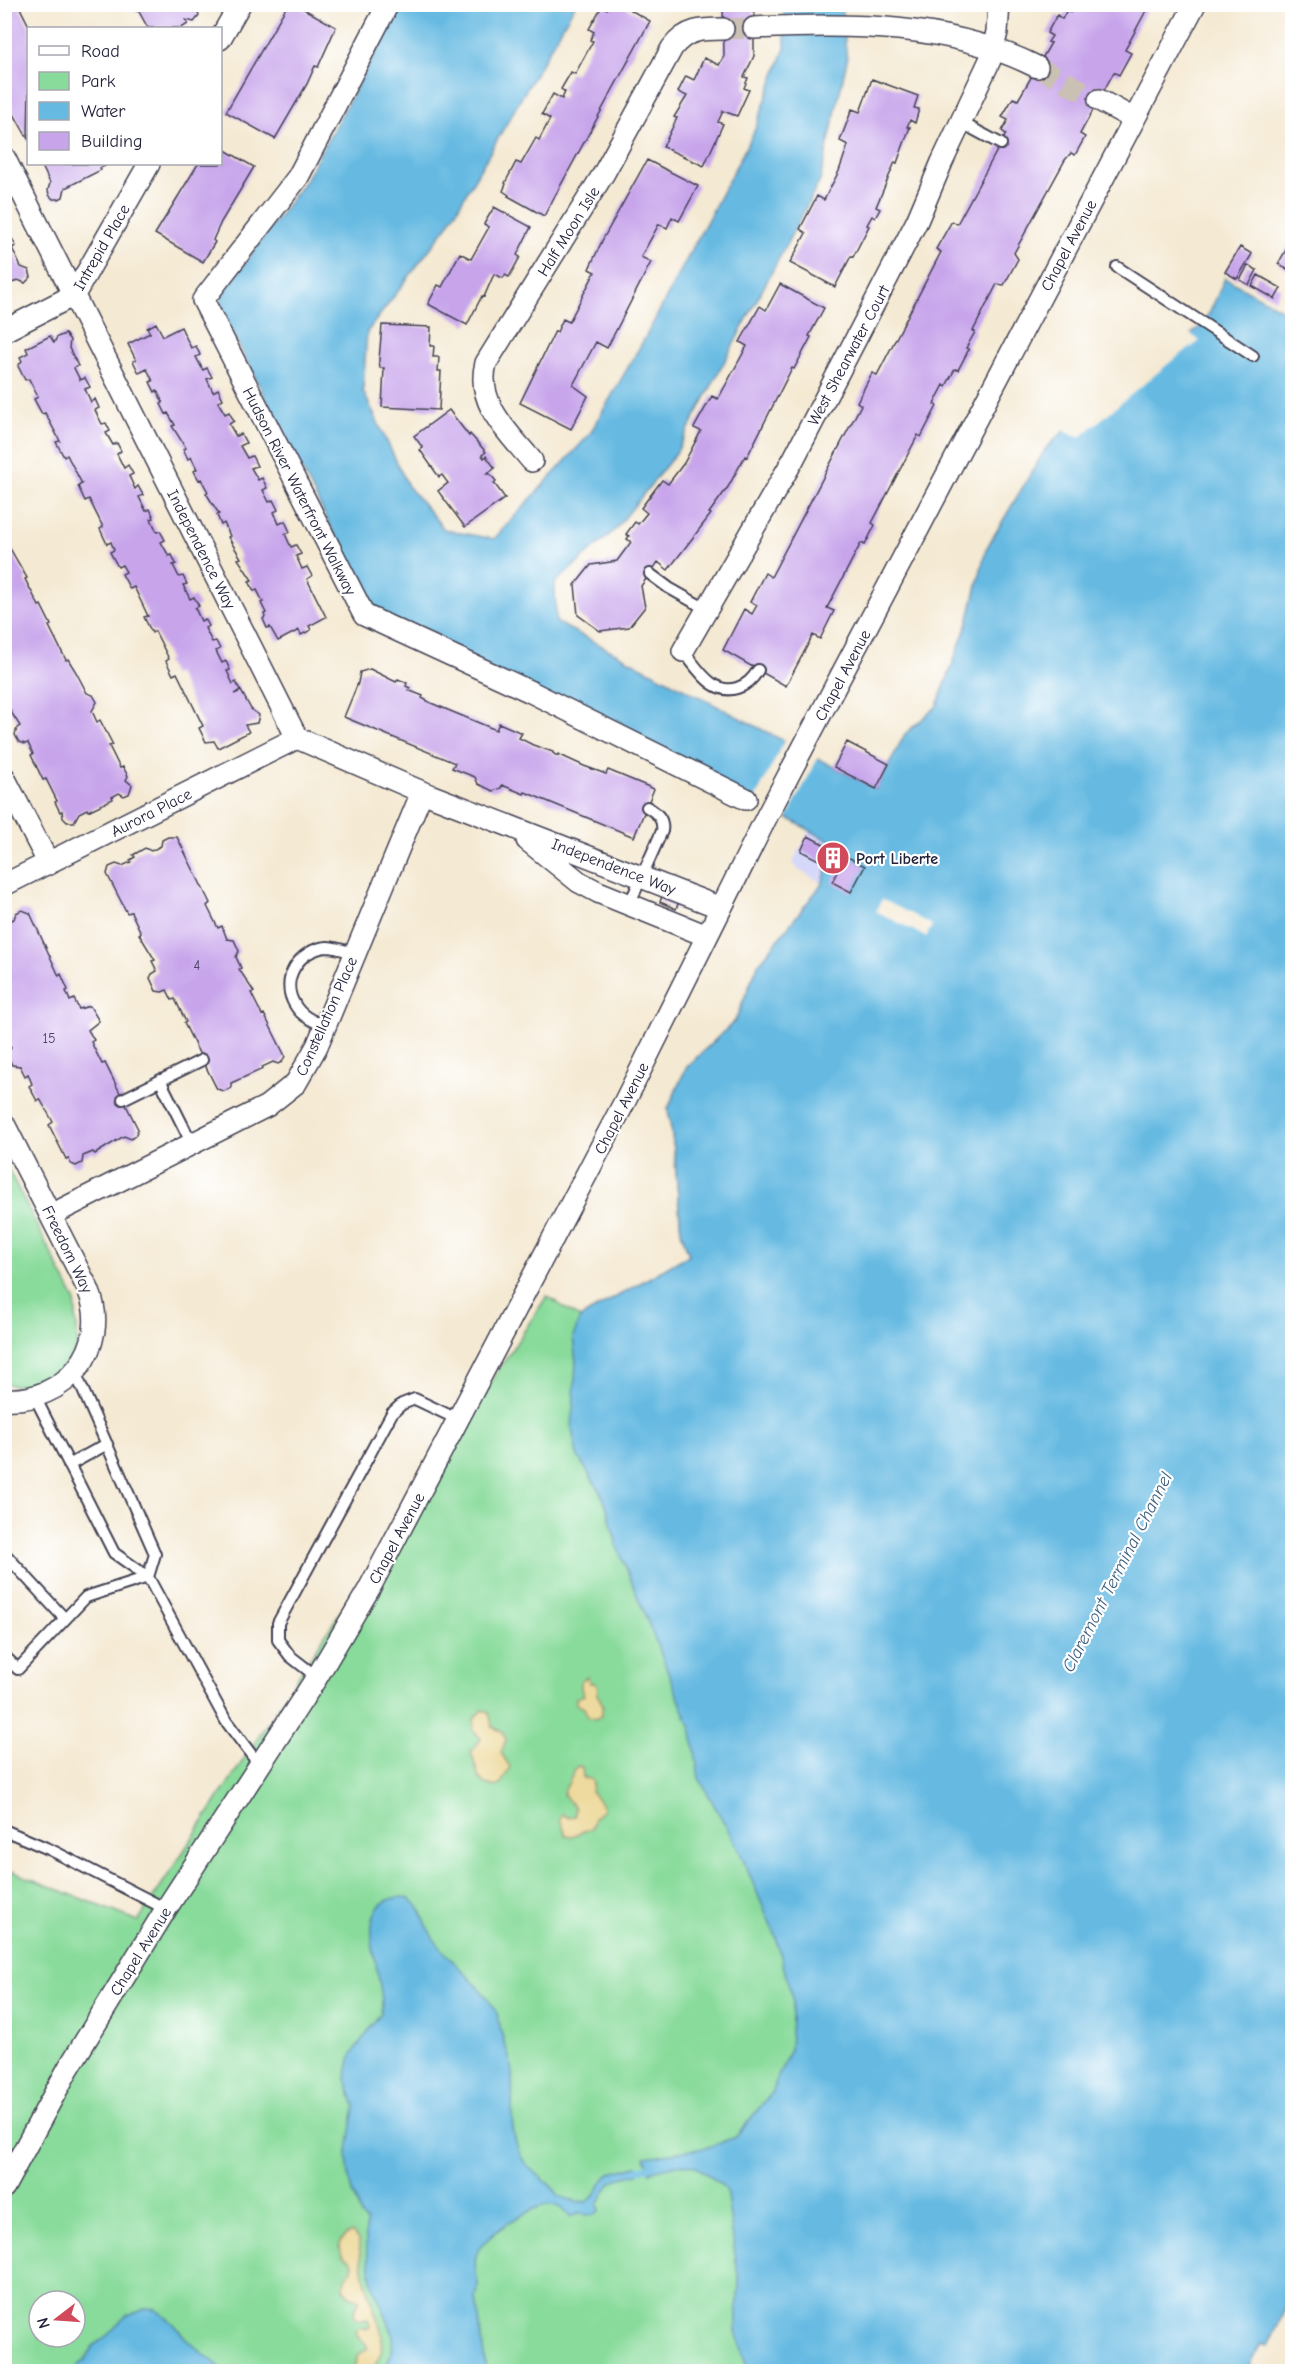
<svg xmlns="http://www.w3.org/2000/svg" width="1297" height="2376" font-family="'Comic Neue',sans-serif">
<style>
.built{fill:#d6d8f9}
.green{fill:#89db9b;stroke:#567e6b;stroke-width:1.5;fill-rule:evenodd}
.sand{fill:#eeda9e;stroke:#887e6c;stroke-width:1.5}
.water{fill:#66bae2;stroke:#446e8e;stroke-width:1.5}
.pier{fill:#f4e9d2}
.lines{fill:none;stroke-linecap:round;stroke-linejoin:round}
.stream{stroke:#66bae2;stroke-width:7}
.building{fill:#c8a5eb}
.street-tunnel{stroke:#cac1b4;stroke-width:21;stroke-dasharray:21 10;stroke-linecap:butt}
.lane-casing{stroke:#424052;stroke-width:14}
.street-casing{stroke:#424052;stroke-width:24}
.lane{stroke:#fff;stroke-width:10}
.street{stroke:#fff;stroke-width:21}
.labels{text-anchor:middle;stroke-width:4.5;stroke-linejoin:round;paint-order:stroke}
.number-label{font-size:14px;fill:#4c4367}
.street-label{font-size:16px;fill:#22223b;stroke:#fff}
.poi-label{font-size:16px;font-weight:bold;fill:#22223b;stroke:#fff;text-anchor:start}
.water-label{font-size:18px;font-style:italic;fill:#3d5f7e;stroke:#fff}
</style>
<rect width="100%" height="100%" fill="#fff"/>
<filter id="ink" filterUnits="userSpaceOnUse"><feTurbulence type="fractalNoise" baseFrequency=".0167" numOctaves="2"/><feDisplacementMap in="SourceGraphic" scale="12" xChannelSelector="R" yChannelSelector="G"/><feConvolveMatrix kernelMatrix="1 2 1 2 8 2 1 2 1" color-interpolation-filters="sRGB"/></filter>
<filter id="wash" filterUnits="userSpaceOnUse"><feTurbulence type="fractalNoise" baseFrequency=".008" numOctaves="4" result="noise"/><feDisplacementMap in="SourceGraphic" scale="24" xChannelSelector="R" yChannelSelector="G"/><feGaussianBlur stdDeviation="1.35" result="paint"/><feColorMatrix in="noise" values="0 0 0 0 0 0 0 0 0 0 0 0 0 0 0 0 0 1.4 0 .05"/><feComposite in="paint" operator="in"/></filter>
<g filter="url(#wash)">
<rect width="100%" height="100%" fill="#f4e9d2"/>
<path class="built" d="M810,830L866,860L876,911L798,870L793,862Z"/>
<path class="green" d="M758,965L1195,2371H5L4,1868L138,1921L547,1296L580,1318L689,1255L681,1231L674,1149L668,1109L686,1068L735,1021ZM39,2301H75V2337H39Z
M4,1161L75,1300L78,1347L59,1373L24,1386L5,1384Z"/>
<path class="sand" d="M588,1677L590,1683H596L598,1688L597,1694L603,1705L601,1716L595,1719L588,1717L584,1708L576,1704V1698L584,1695L581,1689V1680Z
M483,1710L489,1712L492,1726L502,1732L506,1740L501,1753L510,1767L501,1784L496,1787L486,1784L479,1778L471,1752L481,1739L473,1730L475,1717Z
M577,1766L582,1767L583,1778L591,1779L593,1784L591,1792L601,1803L603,1810L594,1818L592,1828L572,1836L566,1835L560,1820L562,1814L569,1818L575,1816V1808L563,1794Z
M350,2233H353L358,2240L365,2280L382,2334L381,2353L372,2371H356L354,2368L358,2355L368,2348L367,2344L358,2337L356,2330L361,2327L367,2329L370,2326L368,2319L360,2320L355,2318L354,2312L360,2299L349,2296L344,2288L345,2278L351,2271L353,2264L350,2260L343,2256C338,2247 339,2237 350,2233Z"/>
<path class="water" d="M402,5H575L448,225L367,332L363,391L408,486L445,530L494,539L589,435L646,336L753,134L785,48L784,5H841L847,60L820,181L676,453L615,530L555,583L556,622L876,789L905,734L937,706L968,622L986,549L1046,448L1081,415L1198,329L1210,312L1225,278L1292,315V2294L1268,2346L1261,2344L1247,2371H748L736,2331L739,2282L726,2189C692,2162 693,2159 650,2172L645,2157L705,2148L736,2137L771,2093L790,2049L793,2002L776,1937L738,1848L699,1778L692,1731L617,1546L608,1511L602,1495L577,1455L572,1429L576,1363L573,1337L580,1318L689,1255L681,1231L674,1149L668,1109L686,1068L735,1021L758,965L822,884L835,844L751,798L374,612L222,312L221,296L304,182Z
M404,1897C423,1903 423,1920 432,1936C447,1962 502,1999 500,2028C504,2044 511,2057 512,2073C514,2103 508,2122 519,2152C527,2173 550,2179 559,2196C600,2211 588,2195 610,2173L637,2166L638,2174C612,2179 608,2181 598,2205L600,2210L593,2215L578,2214L570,2217C564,2212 560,2205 551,2205C532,2204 480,2238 476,2256C472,2272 482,2282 476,2297L486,2371H384L392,2352L393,2334L373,2285L366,2246V2222L361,2216L350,2185L347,2157L355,2106L346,2079L351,2055L381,2013L382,2004C383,1973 347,1898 404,1897Z
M145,2308L156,2309L175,2325L188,2341L225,2371H76L79,2364L84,2361L93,2346L105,2338L126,2316Z"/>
<path class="pier" d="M1189,333L1200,341L1174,359L1080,437L1065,431L1064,428L1079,413Z
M786,738L819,756L786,820L753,803Z
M882,899L932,925L926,937L876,911Z"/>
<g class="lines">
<path class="stream" d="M637,2170L655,2165"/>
</g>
<g id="blocks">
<path class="building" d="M4,4H18L30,28L28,139L6,100L8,99L4,92Z
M133,4H190L197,8L199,16L194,22L186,20L188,24L181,28H148L138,10L136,11Z
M288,4H295L336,27L318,67L315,66L307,84L275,139L226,112Z
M609,4H620L650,21L544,216L508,196L509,195L503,191L506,184L505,183L516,162L521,164L536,138L539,140L550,119L542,114L553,94L562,99L565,92L561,89L571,72L575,74L593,41L590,40L594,32L589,29L602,6L607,9Z
M723,4H754V56L744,77L748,78L744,88L749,90L737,116L723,111L718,122L723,124L704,166L663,147L677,118L674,117L687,96L678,92L686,76L694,80L704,58L719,65L724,56Z
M1068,4H1147L1148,7L1125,50L1131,53L1119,75L1114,72L1080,134L1085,137L1075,155L1071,153L1065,160L1014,253L1018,259L1004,285L997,284L973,331L975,332L966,348L969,349L958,370L955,369L946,386L944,385L934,404L937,406L921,437L918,435L872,523L875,525L865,545L861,543L827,608L834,611L820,639L813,635L786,686L723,650L744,609L752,614L757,605L750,602L765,573L771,577L861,405L857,402L872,373L877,375L941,252L936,249L952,221L957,224L1006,134L1002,131L1008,120L1002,117L1013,98L1018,100L1051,43L1048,42L1052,36L1047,33L1057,15L1062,19L1067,10L1070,12Z
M872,79L918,96L914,108L919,109L915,123L910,120L907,127H910L897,163L895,162L876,207L880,209L875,218L872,216L867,225L869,226L853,257L851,256L835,287L790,263L806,233L800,229L817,196L824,200L839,171L848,145L840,141L852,109L860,112Z
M220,147L254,167L221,222L213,240L215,242L203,262L155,234L198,164H220Z
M647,160L698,186L679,221L672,217L667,228L659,224L641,257L651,262L607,348L596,342L573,385L588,396L571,429L520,403L555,331L557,332L563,319L569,322L595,272L589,269L603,239Z
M41,164H103L105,166L100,168L101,170L65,188L63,197L59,199H53L49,195L48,190L50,183Z
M494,207L531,227L517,255L520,257L509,277L505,275L503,278L494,274L484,297L482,296L467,325L428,304L438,285L442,287L460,253L471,259L489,227L484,224Z
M4,234L6,237L10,235L16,246L12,248L21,267L29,270L31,277L25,283L18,280L4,287Z
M1291,241L1292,242V272L1278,264Z
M1240,247L1252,254L1237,279L1225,272Z
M1248,265L1257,270L1249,285L1240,280Z
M1258,275L1281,288L1275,299L1252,286Z
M780,284L824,308L809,336L811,337L794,369L792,368L747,457L745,456L728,487L709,513L711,514L668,570L658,562L641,586L645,607L629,627L600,631L578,615L575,585L591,565L617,561L631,542L627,539L629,536L626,534L635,522L638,524L647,513L641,508L662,480L668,484L684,463L701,431L694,428L712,396L718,399L747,346L740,342L760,306L766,310Z
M156,323L163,336L181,327L191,348L196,346L200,355L196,357L203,370L207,368L212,377L207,379L213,392L218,389L223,399L218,402L225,414L229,412L234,421L229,424L236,436L241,434L246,443L240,446L247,458L252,456L257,466L251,468L258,480L262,478L267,488L263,490L269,502L273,500L278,510L274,512L279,524L285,521L290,532L285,534L291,547L296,545L301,554L296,556L302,569L307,567L312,576L307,579L326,617L309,626L311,630L301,635L299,630L278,641L270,627L267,628L263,619L265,617L264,614L266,613L261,603L263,602L257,590L254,591L249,581L252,580L238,559L241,558L228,537L230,536L224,523L221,525L217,515L219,514L206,493L208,492L201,479L199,480L194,471L197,469L191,457L188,459L183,449L186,448L172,426L175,425L168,413L166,414L161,404L163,403L157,390L155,392L150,382L153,381L147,369L139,373L133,361L136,360L128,344L150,333L147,328Z
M382,325L431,327L430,346H434L433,357H439L438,371H441L439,410L382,407L384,368H380L379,360Z
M65,334L70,340L69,348L78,366L74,368L80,380L85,378L90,387L85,389L91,402L95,399L99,408L95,410L102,424L106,423L110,431L106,433L113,445L117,443L121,451L117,454L124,468L128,465L133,474L129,476L135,489L138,486L143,495L139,497L146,511L150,509L154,518L151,519L157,532L160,531L165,540L161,542L169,556L172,555L176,564L173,565L179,577L183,576L187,584L183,585L190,599L194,597L199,606L195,608L201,621L205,619L209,626L205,628L212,642L216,641L220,649L216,651L222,663L226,661L230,670L227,671L233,684L236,682L240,690L234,694L241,691L251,709L259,715L257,723L245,725L249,732L218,748L214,741L206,742L199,728L203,726L177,673L173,675L166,661L169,659L155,631L152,633L144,617L148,616L134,587L130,589L122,574L126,572L122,565L118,567L110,552L114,550L111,542L107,544L100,529L103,527L89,499L85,501L78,486L82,484L67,455L64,457L56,442L60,441L45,413L42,414L34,399L38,397L29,379L25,380L18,366L22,361L20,357L28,353L26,348L50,336L54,343L57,337Z
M449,410L469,436L470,434L486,452L482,455L484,458L486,456L495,468L487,474H490L496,481L494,483L505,498L465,527L438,491L448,483L442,475L439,477L420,450L423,448L414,436Z
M4,538L27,578L25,579L39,606L41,605L51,625L49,626L66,660L68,659L76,672L87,693L93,695L97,702L92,711L97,722L100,720L113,745L109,746L120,768L123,767L128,776L126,780L132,785L129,794L124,796L119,793L112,797L113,799L88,811L87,809L79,813L74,822H67L63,818L62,811L60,812L55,802L57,801L46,779L43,780L31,755L33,754L28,743L25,744L19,742L15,735L17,728L20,726L4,701Z
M370,669L396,682L398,679L407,683L406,686L410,688L408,690L423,696L422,698L431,703L496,730L499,723L522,733L519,738L533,745L553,752V753L557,756L558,754L584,766L606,774L608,770L654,789L634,837L525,792L524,794L502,785L501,788L493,791L478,784L475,777L452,768L455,763L344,717L358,683L360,672Z
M847,742L889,764L876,789L834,767Z
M808,836L865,866L851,892L832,882L838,870L801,851Z
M168,837H177L210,903L207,906L218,928L222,926L227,939L234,940L239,951L236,957L241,968L239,969L254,992L251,993L262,1015L264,1014L285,1056L282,1062L278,1064L273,1062L262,1067L263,1069L231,1083V1088L224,1091L217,1089L184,1023L186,1022L175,999L172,1000L167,990L162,992L156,991L150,978L152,974L157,971L152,961L155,960L139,934L141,933L131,912L127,913L107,874L109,867L116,864L122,866L131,862L130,860L135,857L133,855L145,848L151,851L161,846L162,840Z
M663,893L680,899L676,909L660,902Z
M22,910L30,913L59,976L61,974L68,990L66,991L70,1001L74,999L79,1009L90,1006L99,1021L88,1030L94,1040L91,1042L102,1064L105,1063L138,1129L136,1135L131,1139L124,1136L95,1154L93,1152L83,1156L82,1163L76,1166L71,1164L68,1158L66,1159L49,1125L53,1122L40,1099L37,1101L29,1086L32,1084L28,1074L25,1076L20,1066L12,1065L7,1054L11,1048L4,1036L7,1034L4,1029V924L14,919L16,913Z"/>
</g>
</g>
<g filter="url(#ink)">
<use href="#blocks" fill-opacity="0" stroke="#424052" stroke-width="1.5"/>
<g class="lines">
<path class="street-tunnel" d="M723,29L754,28
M1037,67L1099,100"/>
<defs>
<path id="lane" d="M960,122L1001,144
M1117,267L1253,356
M650,574L669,588L706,609
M683,651C697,667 712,696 737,688C747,685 753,679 758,670
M629,905L662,831C664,819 657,813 647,807
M324,1026C313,1021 301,1016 295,1005C279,980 299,949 327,947C336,947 345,951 354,953
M160,1080L192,1144
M123,1099L202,1060
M75,1372L155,1554L148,1577
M35,1397L114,1553L148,1577L226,1721L260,1766
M69,1465L107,1444
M4,1553L65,1619
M4,1656L18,1669L86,1597L148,1577
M317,1677L290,1656L278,1640V1623L392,1413L402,1404L415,1399L459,1420
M4,1830L51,1850L166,1909"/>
<path id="street" d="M388,4L298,177L203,300L364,615L531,692L746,799
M754,28C851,24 948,22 1037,67
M220,39L240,4
M1099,100L1134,119
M4,157L297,738L422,792L721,908
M4,331L74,295L149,164
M532,461C509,433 475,403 486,363L604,173L672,48C686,29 702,29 723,29
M683,651L793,460L917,221L942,162L990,60L997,32L999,4
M4,777L49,864
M527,840L579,882L598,892L707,936
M4,885L297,738
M4,1124L88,1289C113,1347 64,1404 4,1399
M51,1215L267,1106L296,1083L317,1046L422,792
M4,2187L68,2069L166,1909L317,1677L369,1589L625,1101L767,816L1195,4"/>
</defs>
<use href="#lane" class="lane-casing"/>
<use href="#street" class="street-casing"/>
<use href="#lane" class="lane"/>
<use href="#street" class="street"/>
</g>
</g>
<defs>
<symbol id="building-disc" viewBox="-11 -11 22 22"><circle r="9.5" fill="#d1495b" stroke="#fff"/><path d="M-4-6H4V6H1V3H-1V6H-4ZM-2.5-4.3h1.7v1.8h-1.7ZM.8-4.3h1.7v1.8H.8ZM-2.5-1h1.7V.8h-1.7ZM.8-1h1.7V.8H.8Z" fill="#fff"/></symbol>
</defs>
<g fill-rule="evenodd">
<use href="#building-disc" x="814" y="839" width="38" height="38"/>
</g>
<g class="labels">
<g class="number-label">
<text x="197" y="970">4</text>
<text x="49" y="1043">15</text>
</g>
<g class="street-label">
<text transform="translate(568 231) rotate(-58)" y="6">Half Moon Isle</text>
<text transform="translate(1068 245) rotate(-62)" y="6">Chapel Avenue</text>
<text transform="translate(101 247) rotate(-60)" y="6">Intrepid Place</text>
<text transform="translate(848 355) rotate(-62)" y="6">West Shearwater Court</text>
<text transform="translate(300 491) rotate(63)" y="6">Hudson River Waterfront Walkway</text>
<text transform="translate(202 549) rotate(63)" y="6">Independence Way</text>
<text transform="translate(842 675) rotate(-62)" y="6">Chapel Avenue</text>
<text transform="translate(151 812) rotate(-27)" y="6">Aurora Place</text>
<text transform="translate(614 866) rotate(21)" y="6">Independence Way</text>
<text transform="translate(326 1016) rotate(-66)" y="6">Constellation Place</text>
<text transform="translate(621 1108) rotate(-63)" y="6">Chapel Avenue</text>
<text transform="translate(68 1249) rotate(64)" y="6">Freedom Way</text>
<text transform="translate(396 1538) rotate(-62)" y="6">Chapel Avenue</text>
<text transform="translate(140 1951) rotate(-58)" y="6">Chapel Avenue</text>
</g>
<g class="poi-label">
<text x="856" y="864">Port Liberte</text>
</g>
<g class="water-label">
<text transform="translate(1117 1572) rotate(-63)" y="6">Claremont Terminal Channel</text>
</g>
</g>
<rect width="1297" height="2376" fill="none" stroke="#fff" stroke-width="24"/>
<rect x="27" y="27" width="195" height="138" fill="#ffffff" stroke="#a7a7b1" stroke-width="1.5"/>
<rect x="39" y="46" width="30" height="9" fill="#ffffff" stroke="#a7a7b1" stroke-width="1.5"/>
<text x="81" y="57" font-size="18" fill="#22223b">Road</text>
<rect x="39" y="72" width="30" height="18" fill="#89db9b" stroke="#a7a7b1" stroke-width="1.5"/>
<text x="81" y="87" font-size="18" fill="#22223b">Park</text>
<rect x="39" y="102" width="30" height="18" fill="#66bae2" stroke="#a7a7b1" stroke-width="1.5"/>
<text x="81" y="117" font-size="18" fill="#22223b">Water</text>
<rect x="39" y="132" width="30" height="18" fill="#c8a5eb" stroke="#a7a7b1" stroke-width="1.5"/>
<text x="81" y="147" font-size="18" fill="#22223b">Building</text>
<g transform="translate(57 2319) rotate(253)"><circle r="28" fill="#ffffff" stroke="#a7a7b1" stroke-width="1.5"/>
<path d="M0-4.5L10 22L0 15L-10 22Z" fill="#d1495b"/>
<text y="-9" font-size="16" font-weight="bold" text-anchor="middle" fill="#22223b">N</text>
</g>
</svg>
